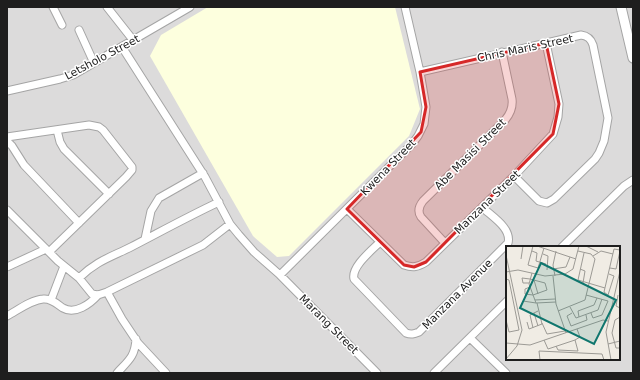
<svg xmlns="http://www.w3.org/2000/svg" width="640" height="380" font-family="'DejaVu Sans',sans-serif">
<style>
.residential{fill:#dcdbdb;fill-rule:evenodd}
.education{fill:#fdffde}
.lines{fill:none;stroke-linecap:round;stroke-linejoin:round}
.minor-casing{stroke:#a5a5a5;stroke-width:9}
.tertiary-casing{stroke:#a5a5a5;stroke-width:11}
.minor{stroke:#fff;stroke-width:7}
.tertiary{stroke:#fff;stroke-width:9}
.marked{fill:#d62828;fill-opacity:0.2;stroke:#d62828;stroke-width:3;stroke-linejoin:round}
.labels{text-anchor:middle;stroke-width:3;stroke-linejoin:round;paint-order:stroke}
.street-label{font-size:11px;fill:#1e1e1e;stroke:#fff}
.inset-road{fill:none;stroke:#9c9a95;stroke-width:1}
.view{fill:#0f766e;fill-opacity:0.15;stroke:#0f766e;stroke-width:2}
.inset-edge{fill:none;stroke:#1e1e1e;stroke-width:2}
</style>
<rect width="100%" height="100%" fill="#f0ece4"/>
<path class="residential" d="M7,7H633V373H7ZM507,247H619V359H507Z"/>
<path class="education" d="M208,7H395L420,109L409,136L289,256L277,257L253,236L150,56L161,35Z"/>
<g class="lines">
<defs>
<path id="minor" d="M53,7L62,25
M107,7L133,40
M79,30L94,63
M122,47L205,177L230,224L239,235L254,252L280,275L377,373
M420,72L581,35C588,36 591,39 593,45L608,118L604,141L599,153L595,159L554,199L547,203L539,201L514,176
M7,91L60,79L73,75L190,7
M57,130L60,142L64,149L109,194
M7,137L89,125L99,127L103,130L132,167V170L126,177L49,252
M7,141L12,146L24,165L79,223
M347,209L404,265C413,268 418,267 426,262L514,176L553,134L558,117L559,104L546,43
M7,210L58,261L79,278L92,294L98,295L107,292L203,245L230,224
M145,239L151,211L159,198L203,173
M380,242C371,251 351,267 354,279L406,333C411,335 414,334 419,332L508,243C512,228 491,216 482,207
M445,243L421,217C417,211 419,206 423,201L505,120C511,113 513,107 512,99L502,52
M562,247L624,186L633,180
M7,267L46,249
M280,275L412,144L418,136L424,124L426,107L420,72L405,7
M79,278C96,261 111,257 131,247C160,232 189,216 219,202
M107,292L122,319L138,343L166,373
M51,300L64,266
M7,316C18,310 31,300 43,299C51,298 57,304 63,308C75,315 90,304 98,295
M470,338L506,373
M117,373C128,361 135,357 136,339
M434,373L507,301"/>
<path id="tertiary" d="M621,7L633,58"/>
</defs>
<use href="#minor" class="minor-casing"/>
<use href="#tertiary" class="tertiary-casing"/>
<use href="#minor" class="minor"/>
<use href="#tertiary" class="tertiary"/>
</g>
<path class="marked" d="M546,43L559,104L553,134L426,262L414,267L404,265L347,209L421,132L426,107L420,72Z"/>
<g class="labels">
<g class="street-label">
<text transform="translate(525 48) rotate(-12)" y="4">Chris Maris Street</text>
<text transform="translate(102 57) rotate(-28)" y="4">Letsholo Street</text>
<text transform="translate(470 154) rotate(-45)" y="4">Abe Masisi Street</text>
<text transform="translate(388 167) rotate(-46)" y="4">Kwena Street</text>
<text transform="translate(487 202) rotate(-44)" y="4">Manzana Street</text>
<text transform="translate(457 294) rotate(-45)" y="4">Manzana Avenue</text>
<text transform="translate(329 324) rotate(45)" y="4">Marang Street</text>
</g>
</g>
<g transform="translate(506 246)">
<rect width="114" height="114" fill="#f0ece4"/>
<path class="inset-road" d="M27,0L22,19L32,22L38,2M31,0L70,13M80,0L92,6M26,5L31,7L30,15L40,18M78,7L72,34L99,42M37,8L42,10L41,24M0,9L16,84L11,100L0,113M87,10L95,5L107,8M15,13L17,0M104,22L110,23L114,5M47,23L60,21L64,11M74,23L79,25L77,37M0,26L12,24L39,30L59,28L67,23L73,0M26,27L23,38L30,57L50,56M103,28L108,30L102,49L98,46L108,3L114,4M47,30L50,58L60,87M49,30L47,19L50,5M0,33L3,34L13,84L3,86L0,74M24,33L39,37L41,44L27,49M28,34L32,48M23,37H17L16,32L24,33M24,41L19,43V48L27,49M80,49L102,55L96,69L87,72L85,67M112,49L110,60L114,62M29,54L49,53M17,55L30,57M64,61L70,72L92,64L96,53M52,65L79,54L89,13L85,8L72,5M28,67L32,80M66,67L61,70L65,80L81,74L80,69M73,71L72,65L88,59L91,52M114,71L109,74L106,87L110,102H114M21,76L23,83L36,78L31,57M36,77L41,88L59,85M27,82L24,69L32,65M38,94L42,103L69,94L74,91L71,83M0,97L24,99L97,74L102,75M102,98L114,95M50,100L52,104L72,105L69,94M34,114L33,105L96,108L98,114M105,114L100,86L114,25"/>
<path class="view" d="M35,17L110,54L88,98L14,62Z"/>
<rect width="114" height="114" class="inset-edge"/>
</g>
<rect width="640" height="380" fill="none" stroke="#1e1e1e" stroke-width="16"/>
</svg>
